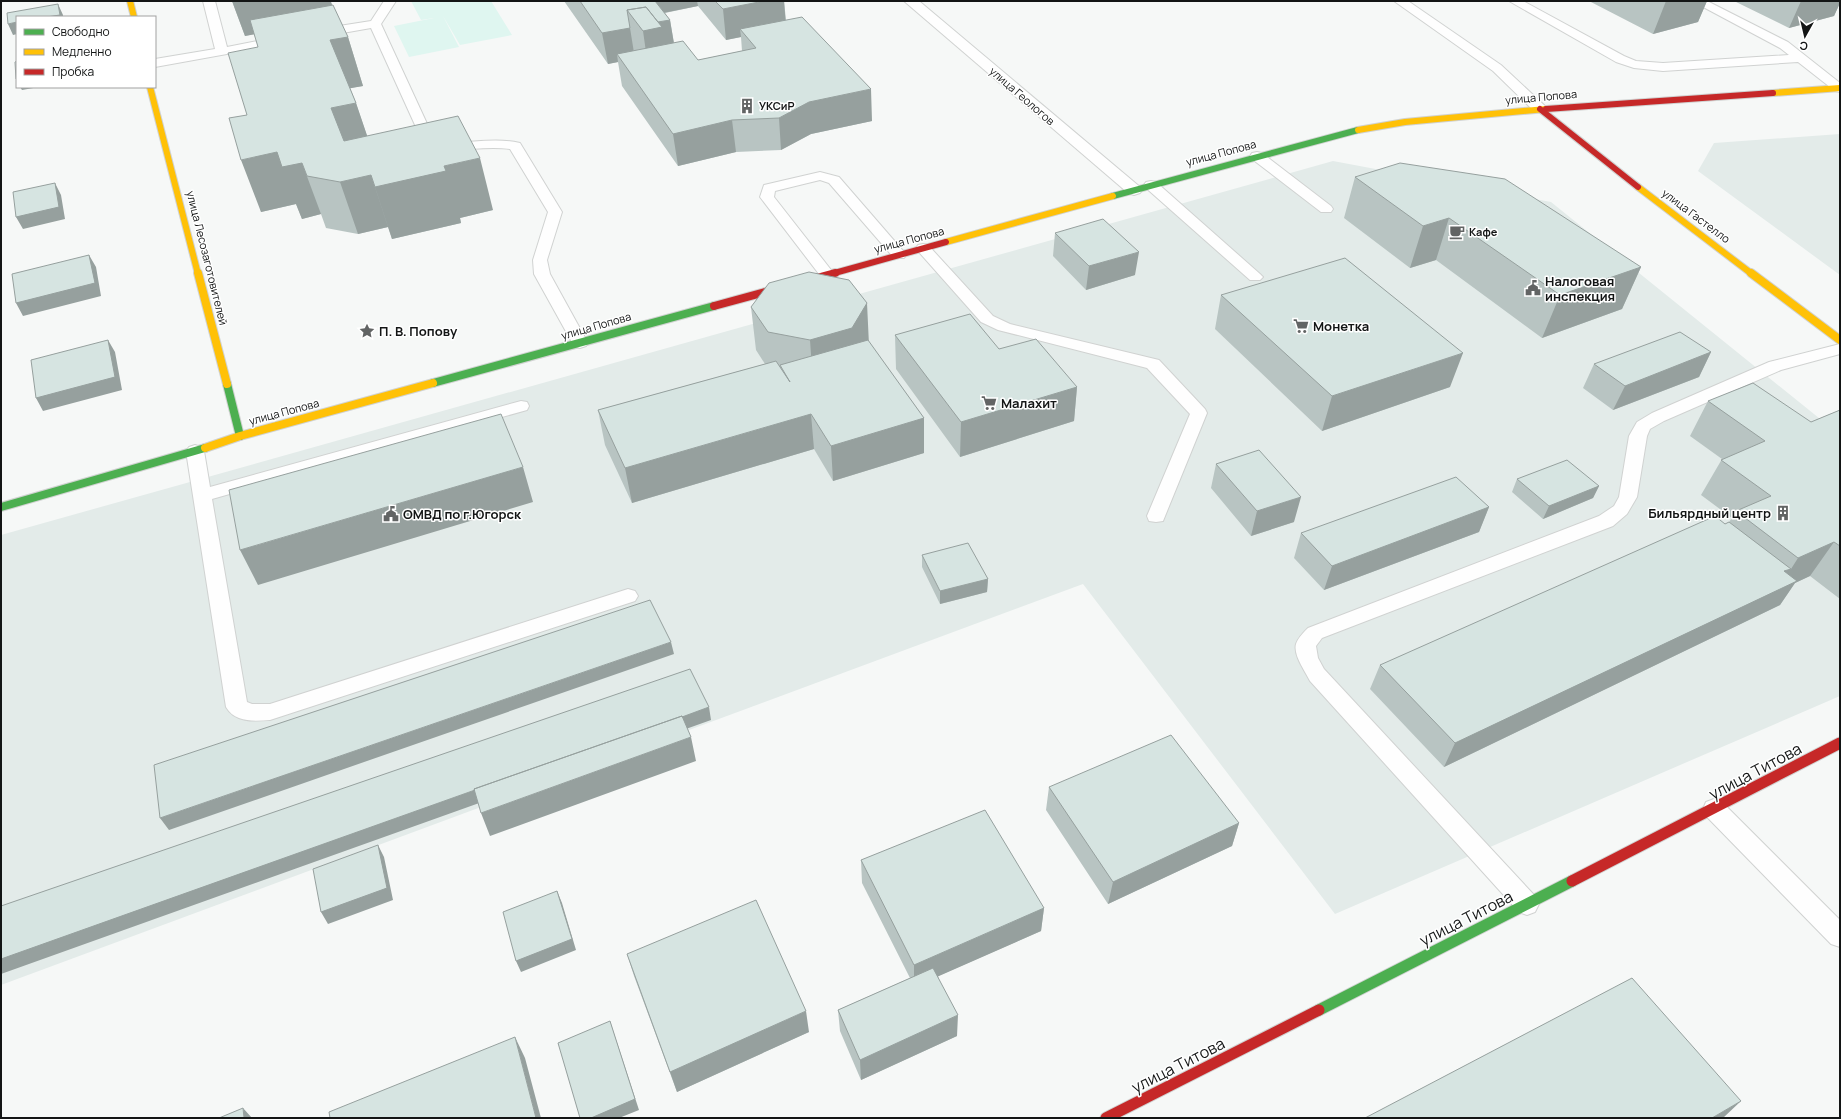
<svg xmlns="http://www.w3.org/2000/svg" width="1841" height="1119" font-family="Manrope,sans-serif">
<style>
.built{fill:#e3ebe9}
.green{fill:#dff6f0}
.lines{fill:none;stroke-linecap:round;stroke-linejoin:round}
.lane-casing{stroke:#d0d2d1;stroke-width:2}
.street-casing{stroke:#d0d2d1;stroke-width:2}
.fast-far2-casing{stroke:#d0d2d1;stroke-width:8}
.fast-far1-casing{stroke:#d0d2d1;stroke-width:10}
.fast-casing{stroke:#d0d2d1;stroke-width:13}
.slow-far1-casing{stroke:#d0d2d1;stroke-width:8}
.slow-casing{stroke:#d0d2d1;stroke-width:10}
.jam-far2-casing{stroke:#d0d2d1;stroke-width:8}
.jam-far1-casing{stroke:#d0d2d1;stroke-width:10}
.jam-casing{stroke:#d0d2d1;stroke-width:13}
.lane{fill:#fefefe;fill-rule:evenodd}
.street{fill:#fefefe;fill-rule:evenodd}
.fast-far2{stroke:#4caf50;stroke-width:6}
.fast-far1{stroke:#4caf50;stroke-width:8}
.fast{stroke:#4caf50;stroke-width:11}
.slow-far1{stroke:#ffc107;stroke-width:6}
.slow{stroke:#ffc107;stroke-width:8}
.jam-far2{stroke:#c62828;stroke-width:6}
.jam-far1{stroke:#c62828;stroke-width:8}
.jam{stroke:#c62828;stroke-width:11}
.wall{fill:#b8c4c2;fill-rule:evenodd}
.shaded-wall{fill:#96a09e}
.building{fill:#d6e4e1;stroke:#96a09e}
.labels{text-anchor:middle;stroke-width:3;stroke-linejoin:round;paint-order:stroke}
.far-street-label{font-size:11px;fill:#131515;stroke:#fff}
.far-poi-label{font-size:11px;font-weight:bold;fill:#131515;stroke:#fff;text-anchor:start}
.poi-label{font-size:13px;font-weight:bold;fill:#131515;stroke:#fff;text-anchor:start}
.near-street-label{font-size:16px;fill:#131515;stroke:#fff}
</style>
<rect width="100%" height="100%" fill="#f6f8f7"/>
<path class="built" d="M1840,134V275L1698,171L1714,143Z
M1333,161L1551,202L1840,435V696L1335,914L1083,584L1,985V535Z"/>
<path class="green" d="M411,1H491L512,35L460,45L443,16L459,47L409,57L394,26L434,18L421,20Z"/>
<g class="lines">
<defs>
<path id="lane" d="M203,1H215L227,47L283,36L289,40L283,44L155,67V59L215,49Z
M384,1H396L381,24L435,141C464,146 489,136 520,143L562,212L547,260L550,274L588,343L586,346L580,348L574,346L534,274L533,260L548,212L510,149C482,145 454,154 425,147L371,28L320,37L314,33L320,29L371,21Z
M1394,1H1408L1501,65L1545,106L1546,109L1545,112H1535L1493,71Z
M1509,1H1523L1624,56L1636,61L1663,63L1789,55L1780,48L1692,1H1707L1788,42L1840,83V92L1835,91L1798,62L1663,71L1634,68L1616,62Z
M1257,152L1262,153L1331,206L1333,209L1331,212H1321L1252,159L1250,156L1252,153Z
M820,172L839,177L904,252L906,255L904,258H894L829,183L820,180L775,191L774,197L835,275L832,278H822L760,197L764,185Z
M1151,181L1156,182L1260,274L1263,277L1260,280H1250L1146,188L1144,185L1146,182Z
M923,244L928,245L993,316L1010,324L1159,360L1205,409L1207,413L1163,521L1156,522L1149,521L1147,516L1190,414L1147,368L998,330L981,322L918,251L916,248L918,245Z
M1840,344V354L1781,370L1664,421L1650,429L1647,436L1637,497L1627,514L1613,526L1322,638L1316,646L1318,658L1324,669L1535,896L1539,904L1535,912L1527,915L1519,912L1310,681C1305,671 1293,655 1296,644C1298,638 1304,632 1308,628L1599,516L1614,506L1619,497L1629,436L1637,422L1652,413L1769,362Z
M521,401L527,402L529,406L527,410L212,499L247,702L252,704H270L628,589L635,591L638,596L635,601L270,720C255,721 235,723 226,707L186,451L189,447L195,445L201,447L204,451L210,487Z
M1714,799L1722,802L1840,920V947L1831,944L1706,816L1703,809L1706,802Z"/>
<path id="street" d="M904,1H919L1140,187L1142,190L1140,193L1134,195L1128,193Z"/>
<path id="fast-far2" d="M1113,196L1358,130"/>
<path id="fast-far1" d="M433,383L714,306
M227,384L240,436
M1,507L205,448"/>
<path id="fast" d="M1319,1010L1572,881"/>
<path id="slow-far1" d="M130,1L134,17
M150,87L198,274
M1773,93L1840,88
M1358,130L1405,122L1546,109
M1638,187L1752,274
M946,242L1113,196"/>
<path id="slow" d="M198,273L227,384
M1751,273L1840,340
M205,448L240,436L433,383"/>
<path id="jam-far2" d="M1540,109L1638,187
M1546,109L1773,93
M831,274L946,242"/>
<path id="jam-far1" d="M714,306L835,273"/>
<path id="jam" d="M1572,881L1840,743
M1106,1118L1319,1010"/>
</defs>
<use href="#lane" class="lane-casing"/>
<use href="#street" class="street-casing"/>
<use href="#fast-far2" class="fast-far2-casing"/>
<use href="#fast-far1" class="fast-far1-casing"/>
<use href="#fast" class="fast-casing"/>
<use href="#slow-far1" class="slow-far1-casing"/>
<use href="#slow" class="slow-casing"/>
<use href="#jam-far2" class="jam-far2-casing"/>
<use href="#jam-far1" class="jam-far1-casing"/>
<use href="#jam" class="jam-casing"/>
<use href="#lane" class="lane"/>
<use href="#street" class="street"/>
<use href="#fast-far2" class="fast-far2"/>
<use href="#fast-far1" class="fast-far1"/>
<use href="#fast" class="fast"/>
<use href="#slow-far1" class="slow-far1"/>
<use href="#slow" class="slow"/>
<use href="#jam-far2" class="jam-far2"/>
<use href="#jam-far1" class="jam-far1"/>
<use href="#jam" class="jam"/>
</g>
<path class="wall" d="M232,1H334L331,2L332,5L348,37L363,86L350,88L356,103L367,136L493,210L460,218L461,223L392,239L388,227L358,234L326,228L321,214L302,219L296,204L261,212L247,115L258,47L254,34L245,36Z
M564,1H784L786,20L872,121L811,134L781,150L736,152L678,166L622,86L618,62L608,64ZM698,6L726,40L741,37L742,51L698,60L674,43L670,20L665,13Z
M1589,1H1707L1698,22L1653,34Z
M1734,1H1840V3L1834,16L1789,28Z
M1355,177L1641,267L1622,309L1542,338L1436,260L1410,268L1344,218Z
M1055,233L1135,275L1086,290L1053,256Z
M1221,295L1450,387L1322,431L1215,329Z
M751,307L869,342L924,418V453L833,481L814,449L632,503L605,445L598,410L765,364L756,350Z
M895,335L999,349L1077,387L1074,421L960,457L896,369Z
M1711,352L1699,377L1613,410L1583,388L1594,364Z
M1708,401L1811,422L1840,410V599L1810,576L1795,583L1780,605L1444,767L1370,689L1380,665L1725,524L1729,522L1732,518L1701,495L1722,459L1690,436Z
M1216,464L1294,522L1251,536L1211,488Z
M1517,479L1599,486L1593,498L1543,519L1512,492Z
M1489,507L1479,532L1324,590L1294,558L1301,533Z
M922,555L988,579L987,592L940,604L922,567Z
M1049,787L1239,823L1232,846L1108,904L1046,810Z
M861,860L1044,908L1041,931L938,976L957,1036L861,1080L840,1031L838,1010L910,978L862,883Z
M627,954L809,1032L677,1092L634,976Z"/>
<path class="shaded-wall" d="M232,1H334L331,2L337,19L245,36Z
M646,1H697L698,6L648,16Z
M764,1H784L786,27L740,29L741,37L726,40L723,9Z
M1666,1H1707L1698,22L1653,34Z
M1801,1H1840V3L1834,16L1789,28Z
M58,4L63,15V17H46Z
M670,20L675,50L650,80L643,31L639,26Z
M17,22V34L13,35L8,24Z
M630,28L635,59L617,54L618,62L608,64L602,33Z
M348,37L363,86L346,89L330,40Z
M20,87H39L22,90Z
M871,89L872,121L811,134L781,150L779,118L809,102Z
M356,103L373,153L348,159L331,108Z
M732,120L736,152L678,166L673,134Z
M277,152L302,163L321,214L302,219L296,204L261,212L241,160Z
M480,158L493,210L460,218L461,223L392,239L375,187L444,166Z
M371,175L388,227L358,234L340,182Z
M55,183L61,195L65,219L23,229L16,217Z
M1449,218L1436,260L1410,268L1423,226Z
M1139,252L1135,275L1086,290L1089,266Z
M89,255L96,267L101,296L23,316L16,303Z
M1641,267L1622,309L1542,338L1560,295Z
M867,303L869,345L813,383L810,340Z
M108,340L115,352L122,390L43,411L36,398Z
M1711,352L1699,377L1613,410L1625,386Z
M1463,353L1450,387L1322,431L1332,396Z
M1077,387L1074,421L960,457L961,422Z
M811,414L814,449L632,503L625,468Z
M924,418V453L833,481L831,446Z
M523,467L533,502L258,585L240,550Z
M1599,486L1593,498L1543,519L1549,506Z
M1301,497L1294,522L1251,536L1257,511Z
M1489,507L1479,532L1324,590L1332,566Z
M1834,542L1810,576L1795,583L1780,605L1444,767L1455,743L1784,571L1791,569L1798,558Z
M988,579L987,592L940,604V591Z
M671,642L674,654L169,830L160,818Z
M709,707L711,720L1,974V958Z
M691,737L696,761L490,836L481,813Z
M1239,823L1232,846L1108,904L1113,882Z
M378,845L384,857L393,900L328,924L321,912Z
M557,891L562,903L576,950L521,972L516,961Z
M1044,908L1041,931L914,987V965Z
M806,1011L809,1032L677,1092L670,1072Z
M958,1015L957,1036L861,1080L860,1060Z
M610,1021L639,1110L619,1118H591Z
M515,1037L525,1058L541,1118H536Z
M1741,1101L1723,1118H1712Z
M243,1108L252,1118H244Z"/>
<path class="building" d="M580,1H655L670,20L658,22L646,7L627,10L630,28L602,33Z
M715,1H764L723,9Z
M58,4L60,15L46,17H17V22L8,24L7,13Z
M333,5L348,37L330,40L356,103L331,108L344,141L458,116L480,158L444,166L446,171L375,187L371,175L340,182L307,176L302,163L282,167L277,152L241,160L229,118L247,115L228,53L258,47L250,20Z
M646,7L662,27L643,31L627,10Z
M802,17L871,89L809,102L779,118L732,120L673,134L617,54L683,41L698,60L756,48L740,29Z
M17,61V79H16L15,62Z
M1400,163L1505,179L1641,267L1560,295L1449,218L1423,226L1355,177Z
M55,183L59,207L16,217L13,192Z
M1103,219L1139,252L1089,266L1055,233Z
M89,255L95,283L16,303L12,274Z
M1345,258L1463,353L1332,396L1221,295Z
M809,272L849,280L867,303L852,328L810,340L768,332L751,307L769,283Z
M970,314L999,349L1036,339L1077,387L961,422L895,335Z
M1680,332L1711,352L1625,386L1594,364Z
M108,340L115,377L36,398L31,360Z
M868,340L924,418L831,446L811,414L625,468L598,410L776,361L790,382L780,365Z
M1753,383L1811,422L1840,410V546L1834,542L1798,558L1736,511L1771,496L1721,460L1765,441L1708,401Z
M501,414L523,467L240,550L229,490Z
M1259,450L1301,497L1257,511L1216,464Z
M1567,460L1599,486L1549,506L1517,479Z
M1456,477L1489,507L1332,566L1301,533Z
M1715,516L1725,524L1729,522L1791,569L1784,571L1797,581L1455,743L1380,665Z
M968,543L988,579L940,591L922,555Z
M650,600L671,642L160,818L154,765Z
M690,669L709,707L682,717V716L474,789L475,790L1,959V906Z
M682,716L691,737L481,813L474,789Z
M1171,735L1239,823L1113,882L1049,787Z
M985,810L1044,908L914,965L861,860Z
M378,845L387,888L321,912L313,869Z
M557,891L572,939L516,961L503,912Z
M756,900L806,1011L670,1072L627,954Z
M933,968L958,1015L860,1060L838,1010Z
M1632,978L1741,1101L1712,1118H1365Z
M610,1021L635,1099L591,1118H580L558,1043Z
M515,1037L536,1118H330L329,1112Z
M243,1108L244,1118H219Z"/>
<defs>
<symbol id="building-bare" viewBox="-9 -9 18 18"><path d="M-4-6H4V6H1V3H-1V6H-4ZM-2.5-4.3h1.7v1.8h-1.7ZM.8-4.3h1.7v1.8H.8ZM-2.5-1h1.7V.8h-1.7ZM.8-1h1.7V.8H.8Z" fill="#626464" stroke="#fff" stroke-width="2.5" paint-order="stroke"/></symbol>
<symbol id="cafe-bare" viewBox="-9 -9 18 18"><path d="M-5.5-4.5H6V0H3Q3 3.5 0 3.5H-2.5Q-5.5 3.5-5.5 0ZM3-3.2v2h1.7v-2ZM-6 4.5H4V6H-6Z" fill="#626464" stroke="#fff" stroke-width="2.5" paint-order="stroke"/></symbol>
<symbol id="civic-bare" viewBox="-9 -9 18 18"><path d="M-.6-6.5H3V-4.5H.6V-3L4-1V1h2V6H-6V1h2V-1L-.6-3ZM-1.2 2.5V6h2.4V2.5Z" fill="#626464" stroke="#fff" stroke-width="2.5" paint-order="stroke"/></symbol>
<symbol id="supermarket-bare" viewBox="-9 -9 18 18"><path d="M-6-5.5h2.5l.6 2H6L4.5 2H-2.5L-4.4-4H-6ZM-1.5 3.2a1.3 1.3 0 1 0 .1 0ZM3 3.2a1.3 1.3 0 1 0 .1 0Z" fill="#626464" stroke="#fff" stroke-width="2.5" paint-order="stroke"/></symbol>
<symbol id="sight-bare" viewBox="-9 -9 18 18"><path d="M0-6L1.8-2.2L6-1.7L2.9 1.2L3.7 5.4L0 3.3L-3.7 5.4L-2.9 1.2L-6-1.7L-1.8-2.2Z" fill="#626464" stroke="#fff" stroke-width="2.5" paint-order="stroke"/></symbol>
</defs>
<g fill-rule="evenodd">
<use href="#building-bare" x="736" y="95" width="22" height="22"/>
<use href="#cafe-bare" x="1446" y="221" width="22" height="22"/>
<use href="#civic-bare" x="1522" y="277" width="22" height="22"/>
<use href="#supermarket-bare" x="1290" y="315" width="22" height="22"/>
<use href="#sight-bare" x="356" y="320" width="22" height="22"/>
<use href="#supermarket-bare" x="978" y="392" width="22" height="22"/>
<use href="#building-bare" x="1772" y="502" width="22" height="22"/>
<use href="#civic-bare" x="380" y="503" width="22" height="22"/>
</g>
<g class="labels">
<g class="far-street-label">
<text transform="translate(1022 96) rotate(41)" y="4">улица Геологов</text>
<text transform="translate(1541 97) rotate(-5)" y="4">улица Попова</text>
<text transform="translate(1221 153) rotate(-15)" y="4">улица Попова</text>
<text transform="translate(1696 216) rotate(37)" y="4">улица Гастелло</text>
<text transform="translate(909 240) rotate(-15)" y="4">улица Попова</text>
<text transform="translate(207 258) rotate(76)" y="4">улица Лесозаготовителей</text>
<text transform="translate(596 326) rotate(-16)" y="4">улица Попова</text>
<text transform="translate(284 412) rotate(-15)" y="4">улица Попова</text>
</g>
<g class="far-poi-label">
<text x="759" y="110">УКСиР</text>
<text x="1469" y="236">Кафе</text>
</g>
<g class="poi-label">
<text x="1545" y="286">Налоговая<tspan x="1545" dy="15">инспекция</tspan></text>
<text x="1313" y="331">Монетка</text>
<text x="379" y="336">П. В. Попову</text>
<text x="1001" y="408">Малахит</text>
<text x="1771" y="518" text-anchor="end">Бильярдный центр</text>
<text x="403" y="519">ОМВД по г.Югорск</text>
</g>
<g class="near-street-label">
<text transform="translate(1755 771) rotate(-28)" y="6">улица Титова</text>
<text transform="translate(1466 918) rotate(-27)" y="6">улица Титова</text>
<text transform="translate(1178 1065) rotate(-27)" y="6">улица Титова</text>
</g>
</g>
<rect width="1841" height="1119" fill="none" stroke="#131515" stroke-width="4"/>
<rect x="16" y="16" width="140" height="72" fill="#ffffff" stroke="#a1a1a1"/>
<rect x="24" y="29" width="20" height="6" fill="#4caf50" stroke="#a1a1a1"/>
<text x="52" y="36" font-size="12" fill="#131515">Свободно</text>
<rect x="24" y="49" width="20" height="6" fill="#ffc107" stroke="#a1a1a1"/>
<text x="52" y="56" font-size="12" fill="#131515">Медленно</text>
<rect x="24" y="69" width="20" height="6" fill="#c62828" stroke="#a1a1a1"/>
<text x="52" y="76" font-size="12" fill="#131515">Пробка</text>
<g transform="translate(1805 36) rotate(188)" stroke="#ffffff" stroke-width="3" paint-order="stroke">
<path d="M0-3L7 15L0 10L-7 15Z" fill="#131515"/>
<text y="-6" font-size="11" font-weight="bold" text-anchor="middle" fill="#131515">С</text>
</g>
</svg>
